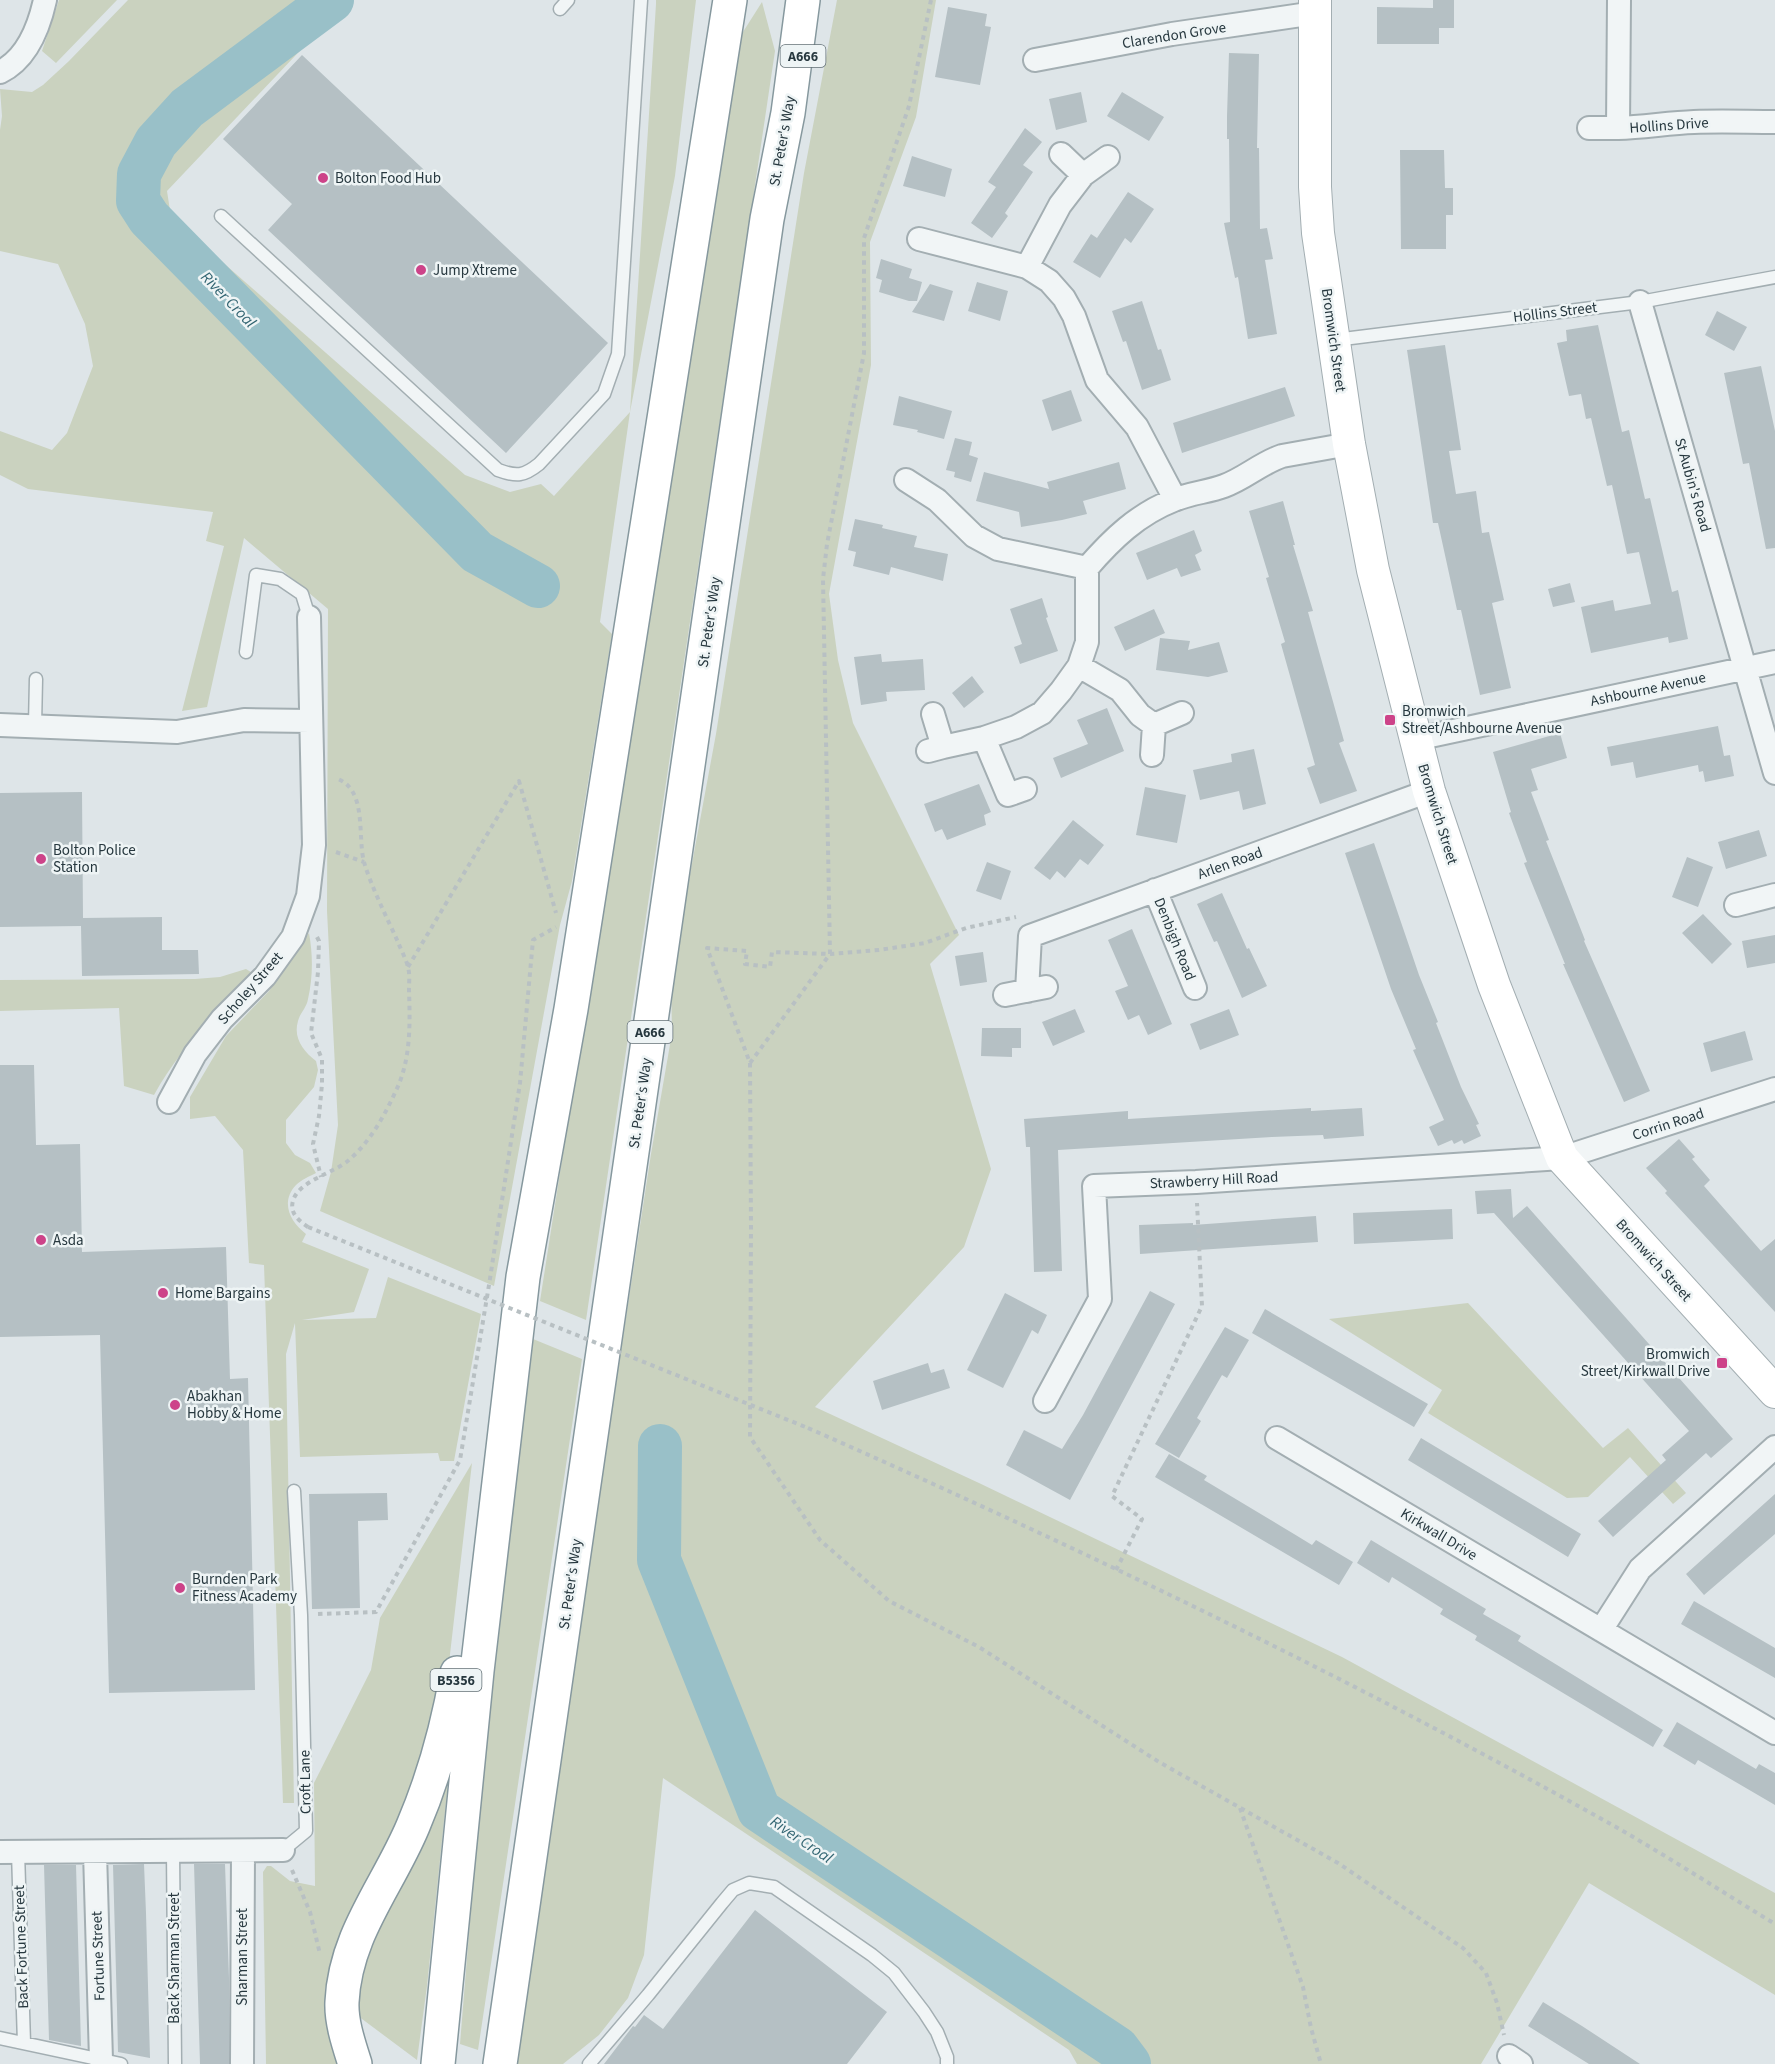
<svg xmlns="http://www.w3.org/2000/svg" width="1775" height="2064" font-family="'Source Sans 3',sans-serif">
<style>
.green{fill:#cad2bf}
.lines{fill:none;stroke-linecap:round;stroke-linejoin:round}
.river{stroke:#99c0c8;stroke-width:44}
.building{fill:#b5c0c4}
.lane-casing{stroke:#a3aeb2;stroke-width:15}
.street-casing{stroke:#a3aeb2;stroke-width:26}
.secondary-casing{stroke:#a3aeb2;stroke-width:34}
.highway-casing{stroke:#86989e;stroke-width:36}
.path{stroke:#b8c0c3;stroke-width:4;stroke-dasharray:4.5 4.5;stroke-linecap:butt}
.lane{stroke:#f1f5f6;stroke-width:12}
.street{stroke:#f1f5f6;stroke-width:22}
.secondary{stroke:#fff;stroke-width:32}
.highway{stroke:#fff;stroke-width:33}
.path-bridge{stroke:#b8c0c3;stroke-width:4;stroke-dasharray:4.5 4.5;stroke-linecap:butt}
.poi-dot{fill:#cd4389;stroke:#eef4f5;stroke-width:2}
.labels{text-anchor:middle;stroke-width:5;stroke-linejoin:round;paint-order:stroke}
.shield{fill:#eef4f5;stroke:#637076;stroke-width:1.5}
.shield-label{font-size:14px;font-weight:bold;fill:#27383f}
.street-label{font-size:15px;fill:#27383f;stroke:#eef4f5}
.poi-label{font-size:15px;fill:#27383f;stroke:#eef4f5;text-anchor:start}
.water-label{font-size:16px;font-style:italic;fill:#326572;stroke:#eef4f5}
</style>
<rect width="100%" height="100%" fill="#dee5e8"/>
<path class="green" d="M59,0H117L56,63L42,51Z
M128,0H348L167,191L171,217L465,475L510,492L541,484L554,496L630,412L656,4V0H696L675,176L630,412L600,622L612,634L572,881L560,925L494,1286L320,1211L331,1172L338,1125L327,911L328,609L244,538L207,707L182,711L224,546L206,541L213,512L28,489L0,475V431L52,450L67,433L93,366L85,324L58,264L0,251V130L2,116L0,89L32,92L43,85L69,61Z
M837,0H936L916,117L870,242L871,365L829,594L838,660L853,723L959,935L930,964L991,1169L964,1247L815,1407L979,1483L1342,1657L1775,1893V1995L1589,1883L1481,2064H1077L1069,2050L663,1778L644,1955L628,1998L599,2035L563,2064H512L651,1154L672,1033L671,977L716,734L804,173Z
M762,2L775,51L586,1320L540,1301L736,43Z
M309,933C313,955 313,977 308,999C307,1007 300,1013 298,1021C293,1038 303,1051 316,1061L318,1070L314,1087L286,1120V1143L295,1155L310,1163L316,1173C310,1176 301,1180 296,1185C280,1202 290,1222 306,1234L302,1242L369,1269L354,1312L302,1320L376,1318L388,1277L481,1314L454,1461H440L438,1453L300,1457L295,1323L286,1354L294,1803H283L264,1265L249,1263L243,1150L215,1116L190,1119V1097L226,1036L269,991Z
M246,969L254,974C217,1012 180,1048 154,1095L124,1086L119,1008L0,1011V980L195,979L220,977Z
M1468,1303L1603,1448L1628,1428L1686,1493L1673,1504L1630,1457L1588,1497L1567,1498L1428,1413L1442,1390L1329,1319Z
M533,1339L582,1359L478,2050L460,2044L485,1737Z
M472,1463L449,1663L418,1773L392,1836L354,1904L338,1940L327,1979L325,1991L330,2032L341,2064H266L263,1872L267,1866H271L290,1881L315,1886L314,1783L371,1670L380,1618Z
M451,1753L427,1986L417,2060L354,2013L369,1927Z"/>
<g class="lines">
<path class="river" d="M332,0L187,108L156,142L139,174L138,201L149,218L477,552L538,586
M660,1446L659,1560L759,1810L1117,2048L1129,2064"/>
</g>
<path class="building" d="M1433,0H1454V28H1439V44H1377V7L1433,8Z
M948,7L987,14L985,26L991,27L980,85L935,77Z
M1229,53L1259,54L1257,148H1259L1260,229L1267,228L1273,259L1265,260L1277,334L1248,339L1238,277L1235,278L1224,223L1230,222L1229,139H1227V116Z
M302,55L608,343L506,453L268,230L292,204L223,139Z
M1081,92L1087,122L1056,130L1049,99Z
M1122,92L1164,117L1149,141L1107,116Z
M1025,128L1042,142L1023,165L1033,172L1005,213L1008,216L992,238L971,223L996,187L988,182Z
M1400,150H1444L1445,188H1453V215H1446V249H1401Z
M912,156L952,169L945,197L903,186Z
M1128,192L1154,209L1131,243L1125,238L1100,278L1073,262L1091,234L1097,238Z
M881,259L912,269L909,278L922,282L917,301H909L879,292L882,280L876,278Z
M977,282L1008,291L1000,321L968,311Z
M930,284L953,291L944,321L912,312Z
M1142,301L1158,350L1161,349L1171,380L1142,390L1126,341L1123,342L1112,311Z
M1717,311L1747,327L1734,351L1705,335Z
M1598,325L1622,432L1629,430L1645,499L1650,498L1672,592L1678,590L1688,639L1669,643L1668,637L1591,653L1581,607L1613,600L1615,611L1651,604L1639,552L1627,554L1612,485L1607,486L1591,418L1586,419L1581,394L1569,396L1557,343L1567,341L1566,330Z
M1445,345L1461,450L1449,451L1456,494L1476,491L1482,533L1489,532L1504,600L1492,603L1511,688L1480,695L1461,610H1457L1438,523H1433L1407,350Z
M1761,366L1775,431V548L1766,549L1749,463L1743,464L1724,373Z
M1285,387L1295,416L1182,453L1173,423Z
M1071,390L1082,421L1052,431L1042,400Z
M899,396L952,411L944,439L917,432L918,430L893,425Z
M955,438L972,442L969,455L978,458L971,482L954,477L955,472L946,470Z
M1119,462L1126,489L1083,501L1087,514L1062,520L1021,527L1019,512L976,501L984,472L1049,489L1047,482Z
M1283,501L1295,545H1293L1313,611L1308,612L1344,741L1339,743L1357,791L1320,804L1307,768L1315,765L1281,644L1285,642L1266,578L1269,577L1249,511Z
M855,519L883,525L882,528L917,536L914,547L948,554L943,581L891,567L889,575L853,566L856,552L848,550Z
M1194,530L1202,551L1195,555L1201,570L1181,577L1177,568L1147,580L1136,553Z
M1570,583L1575,602L1553,607L1548,589Z
M1042,598L1048,617L1046,618L1058,651L1020,664L1014,647L1022,644L1010,609Z
M1154,609L1165,633L1125,651L1114,627Z
M1160,638L1190,641L1188,650L1219,642L1228,672L1208,677L1156,670Z
M881,654L882,662L923,659L925,690L886,692L887,701L861,705L854,657Z
M972,676L984,692L964,708L952,693Z
M1107,708L1124,751L1061,778L1053,758L1088,744L1077,720Z
M1718,726L1724,756L1730,755L1734,776L1705,782L1703,771L1699,772L1698,765L1636,778L1633,762L1611,766L1607,747Z
M1560,733L1567,758L1531,769L1538,790L1531,792L1549,840L1546,841L1585,940L1584,941L1650,1091L1624,1102L1563,964H1565L1531,881L1524,863L1527,862L1509,813L1511,812L1493,752Z
M1254,749L1266,804L1243,810L1239,791L1200,800L1193,770L1232,762L1231,754Z
M979,784L991,812L984,815L986,825L947,840L942,829L935,832L924,804Z
M1145,787L1186,795L1177,843L1136,835Z
M82,792L83,918L162,917V950H198L199,974L82,976L81,926L0,927V793Z
M1073,820L1104,845L1088,865L1080,859L1065,878L1057,871L1050,880L1034,868Z
M1759,830L1767,856L1726,869L1718,842Z
M1374,843L1419,975L1438,1022L1436,1023L1461,1087L1479,1124L1476,1125L1481,1136L1464,1144L1462,1140L1454,1144L1452,1140L1438,1146L1429,1127L1444,1120L1413,1050L1416,1049L1391,989L1345,853Z
M1687,857L1713,867L1698,907L1672,897Z
M987,862L1011,871L1001,900L976,891Z
M1222,893L1247,949L1249,948L1267,986L1242,998L1217,941L1214,942L1197,904Z
M1703,914L1732,944L1712,964L1682,933Z
M1132,929L1172,1024L1148,1035L1139,1015L1128,1020L1115,991L1128,986L1108,940Z
M1775,935V963L1747,968L1742,941Z
M983,952L987,982L960,986L955,956Z
M1075,1009L1085,1032L1053,1046L1042,1022Z
M1229,1009L1239,1035L1200,1050L1190,1024Z
M982,1028H1021V1048H1012V1057L981,1056Z
M1745,1031L1753,1060L1711,1072L1703,1043Z
M0,1065H34L36,1145L80,1144L82,1252L226,1247L230,1379L248,1378L255,1690L109,1693L100,1335L0,1337Z
M1311,1108V1111L1362,1108L1364,1136L1324,1139L1323,1135L1272,1137L1058,1150L1062,1271L1034,1272L1030,1147H1026L1024,1119L1128,1111V1119Z
M1679,1139L1695,1157L1692,1159L1710,1180L1704,1186L1761,1251L1775,1239V1312L1665,1193L1667,1191L1646,1168Z
M1511,1189L1513,1218L1527,1206L1733,1439L1711,1458L1706,1453L1613,1537L1598,1521L1666,1460L1662,1455L1689,1431L1494,1213L1477,1214L1475,1191Z
M1452,1209L1453,1239L1354,1244L1353,1213Z
M1316,1216L1318,1242L1140,1254L1139,1225L1193,1223V1225Z
M1150,1291L1175,1304L1070,1500L1006,1465L1024,1430L1062,1449L1083,1415Z
M1005,1293L1047,1315L1038,1334L1032,1330L1003,1388L967,1370Z
M1265,1309L1428,1404L1414,1427L1252,1333Z
M1225,1327L1249,1340L1227,1378L1222,1375L1197,1418L1201,1421L1179,1458L1155,1444Z
M928,1363L931,1373L944,1369L950,1388L882,1410L873,1381Z
M1421,1438L1581,1534L1568,1557L1408,1460Z
M1169,1454L1207,1476L1204,1480L1294,1534L1312,1545L1316,1540L1353,1562L1339,1585L1155,1477Z
M387,1493L388,1520L358,1521L360,1608L312,1609L309,1494Z
M1775,1494V1534L1704,1595L1686,1574Z
M1371,1540L1486,1609L1483,1614L1521,1636L1518,1641L1663,1730L1653,1747L1475,1640L1477,1636L1440,1614L1443,1609L1392,1577L1389,1583L1357,1563Z
M1694,1601L1775,1648V1678L1681,1624Z
M1677,1722L1756,1769L1759,1764L1775,1773V1805L1698,1760L1695,1765L1663,1746Z
M144,1864L146,1913L150,2058L118,2052L117,2009L113,1865Z
M194,1864H225L229,1978V2064H200Z
M44,1865H76L81,2046L49,2040Z
M755,1910L887,2012L847,2064H604L633,2026L635,2027L644,2015L663,2029Z
M1543,2002L1582,2026L1640,2064H1589L1528,2026Z"/>
<g class="lines">
<defs>
<path id="lane" d="M560,9L568,0
M221,216L498,470C517,477 524,476 539,464L604,394L618,354L641,0
M1335,340L1640,302L1775,277
M246,652L256,575L280,579L302,594L309,617
M35,725L36,679
M283,1850L306,1831L301,1615L294,1491
M173,1851L175,2064
M18,1852L24,2043
M0,2038L121,2064
M589,2064L648,1995L722,1903L733,1890L749,1883L774,1887L872,1955L894,1973L924,2012L937,2032L947,2057V2064"/>
<path id="street" d="M1619,0L1618,128C1644,127 1669,123 1694,122C1721,121 1748,122 1775,122
M1035,60L1172,34L1315,13
M0,72C27,59 39,27 45,0
M1589,128H1618
M1061,154L1083,175L1108,157
M919,239L1027,267L1049,281L1064,298L1074,316L1097,380L1137,427L1175,499
M1027,267L1060,205L1083,175
M1640,302L1775,773
M906,480L937,500L974,536L998,549L1087,568
M1079,666L1120,690L1140,715L1154,725
M0,725L177,732L244,720L310,721
M984,738L1008,795L1025,789
M1416,739L1775,662
M943,747L984,738L1016,727L1042,713L1061,691L1079,666L1087,642V568C1112,539 1138,514 1174,500C1190,493 1208,492 1224,486C1244,479 1261,463 1282,456L1349,444
M928,751L943,747L933,714
M1152,755L1154,725L1182,713
M1155,890L1195,988
M1736,905L1775,895
M1027,991L1030,936L1429,791
M1005,995L1046,987
M169,1102L195,1054L222,1019L265,976L293,937L308,896L314,845L309,617
M1045,1401L1100,1299L1094,1186L1196,1182L1562,1158L1775,1089
M1277,1438L1775,1733
M1601,1630L1640,1569L1775,1447
M0,1852L283,1850
M95,1852L101,2060
M1509,2056L1521,2064
M242,2064L243,1851"/>
<path id="secondary" d="M1315,0V187L1318,233L1349,444L1373,570L1429,791L1494,985L1562,1158L1775,1392"/>
<path id="highway" d="M355,2064C349,2045 341,2022 342,2002C345,1934 388,1886 413,1826C434,1777 448,1725 457,1673
M438,2064L477,1671L523,1277L571,1009L730,0
M500,2064L767,219L788,113L803,0"/>
</defs>
<use href="#lane" class="lane-casing"/>
<use href="#street" class="street-casing"/>
<use href="#secondary" class="secondary-casing"/>
<use href="#highway" class="highway-casing"/>
<path class="path" d="M931,0L909,106L864,238V353L827,544L823,579L830,954L772,952L770,967L745,964L747,951L707,948L750,1063L751,1227L750,1437L820,1540L889,1601L979,1647L1159,1762L1338,1863L1463,1948L1486,1973L1497,2003L1504,2035
M336,852L364,862
M317,937L319,941L318,972L311,1033L322,1059V1084L319,1116L313,1144L321,1177
M408,967L519,781L556,913
M750,1063L830,954L879,950L925,943L966,928L1016,917
M308,1227C298,1220 288,1212 294,1198C302,1180 334,1173 349,1160C372,1140 387,1111 399,1084C411,1054 410,1021 409,990C409,983 410,974 408,967C406,959 401,950 398,942C387,918 371,886 364,862C357,835 368,788 335,778
M808,1428C1080,1548 1348,1677 1607,1822C1664,1854 1719,1890 1775,1924
M1116,1570L1142,1519L1112,1496L1202,1306L1197,1203
M318,1614L376,1612L460,1460L489,1285L520,1083L533,940L556,927
M1240,1808L1303,1987L1311,2028L1321,2064
M292,1870L310,1912L320,1954"/>
<use href="#lane" class="lane"/>
<use href="#street" class="street"/>
<use href="#secondary" class="secondary"/>
<use href="#highway" class="highway"/>
<path class="path-bridge" d="M308,1227L808,1428"/>
</g>
<g class="poi-dot">
<circle cx="323" cy="178" r="6"/>
<circle cx="421" cy="270" r="6"/>
<rect x="1384" y="714" width="12" height="12" rx="3"/>
<circle cx="41" cy="859" r="6"/>
<circle cx="41" cy="1240" r="6"/>
<circle cx="163" cy="1293" r="6"/>
<rect x="1716" y="1357" width="12" height="12" rx="3"/>
<circle cx="175" cy="1405" r="6"/>
<circle cx="180" cy="1588" r="6"/>
</g>
<g class="labels">
<g class="shield">
<rect x="780.5" y="45" width="45" height="22" rx="4.5"/>
<rect x="627.5" y="1021" width="45" height="22" rx="4.5"/>
<rect x="430.5" y="1669" width="51" height="22" rx="4.5"/>
</g>
<g class="shield-label">
<text x="803" y="61">A666</text>
<text x="650" y="1037">A666</text>
<text x="456" y="1685">B5356</text>
</g>
<g class="street-label">
<text transform="translate(1174 35) rotate(-9)" y="5">Clarendon Grove</text>
<text transform="translate(1669 125) rotate(-4)" y="5">Hollins Drive</text>
<text transform="translate(782 141) rotate(-80)" y="5">St. Peter's Way</text>
<text transform="translate(1555 312) rotate(-7)" y="5">Hollins Street</text>
<text transform="translate(1334 340) rotate(82)" y="5">Bromwich Street</text>
<text transform="translate(1693 485) rotate(74)" y="5">St Aubin's Road</text>
<text transform="translate(709 622) rotate(-82)" y="5">St. Peter's Way</text>
<text transform="translate(1648 689) rotate(-12)" y="5">Ashbourne Avenue</text>
<text transform="translate(1438 814) rotate(73)" y="5">Bromwich Street</text>
<text transform="translate(1230 863) rotate(-20)" y="5">Arlen Road</text>
<text transform="translate(1175 939) rotate(68)" y="5">Denbigh Road</text>
<text transform="translate(250 988) rotate(-49)" y="5">Scholey Street</text>
<text transform="translate(640 1103) rotate(-82)" y="5">St. Peter's Way</text>
<text transform="translate(1668 1124) rotate(-18)" y="5">Corrin Road</text>
<text transform="translate(1214 1180) rotate(-3)" y="5">Strawberry Hill Road</text>
<text transform="translate(1654 1260) rotate(48)" y="5">Bromwich Street</text>
<text transform="translate(1439 1534) rotate(31)" y="5">Kirkwall Drive</text>
<text transform="translate(570 1584) rotate(-82)" y="5">St. Peter's Way</text>
<text transform="translate(305 1782) rotate(-91)" y="5">Croft Lane</text>
<text transform="translate(21 1947) rotate(-92)" y="5">Back Fortune Street</text>
<text transform="translate(98 1956) rotate(-92)" y="5">Fortune Street</text>
<text transform="translate(242 1957) rotate(-90)" y="5">Sharman Street</text>
<text transform="translate(174 1958) rotate(-90)" y="5">Back Sharman Street</text>
</g>
<g class="poi-label">
<text x="335" y="183">Bolton Food Hub</text>
<text x="433" y="275">Jump Xtreme</text>
<text x="1402" y="716">Bromwich<tspan x="1402" dy="17">Street/Ashbourne Avenue</tspan></text>
<text x="53" y="855">Bolton Police<tspan x="53" dy="17">Station</tspan></text>
<text x="53" y="1245">Asda</text>
<text x="175" y="1298">Home Bargains</text>
<text x="1710" y="1359" text-anchor="end">Bromwich<tspan x="1710" dy="17">Street/Kirkwall Drive</tspan></text>
<text x="187" y="1401">Abakhan<tspan x="187" dy="17">Hobby &amp; Home</tspan></text>
<text x="192" y="1584">Burnden Park<tspan x="192" dy="17">Fitness Academy</tspan></text>
</g>
<g class="water-label">
<text transform="translate(229 299) rotate(46)" y="6">River Croal</text>
<text transform="translate(802 1839) rotate(34)" y="6">River Croal</text>
</g>
</g>
</svg>
